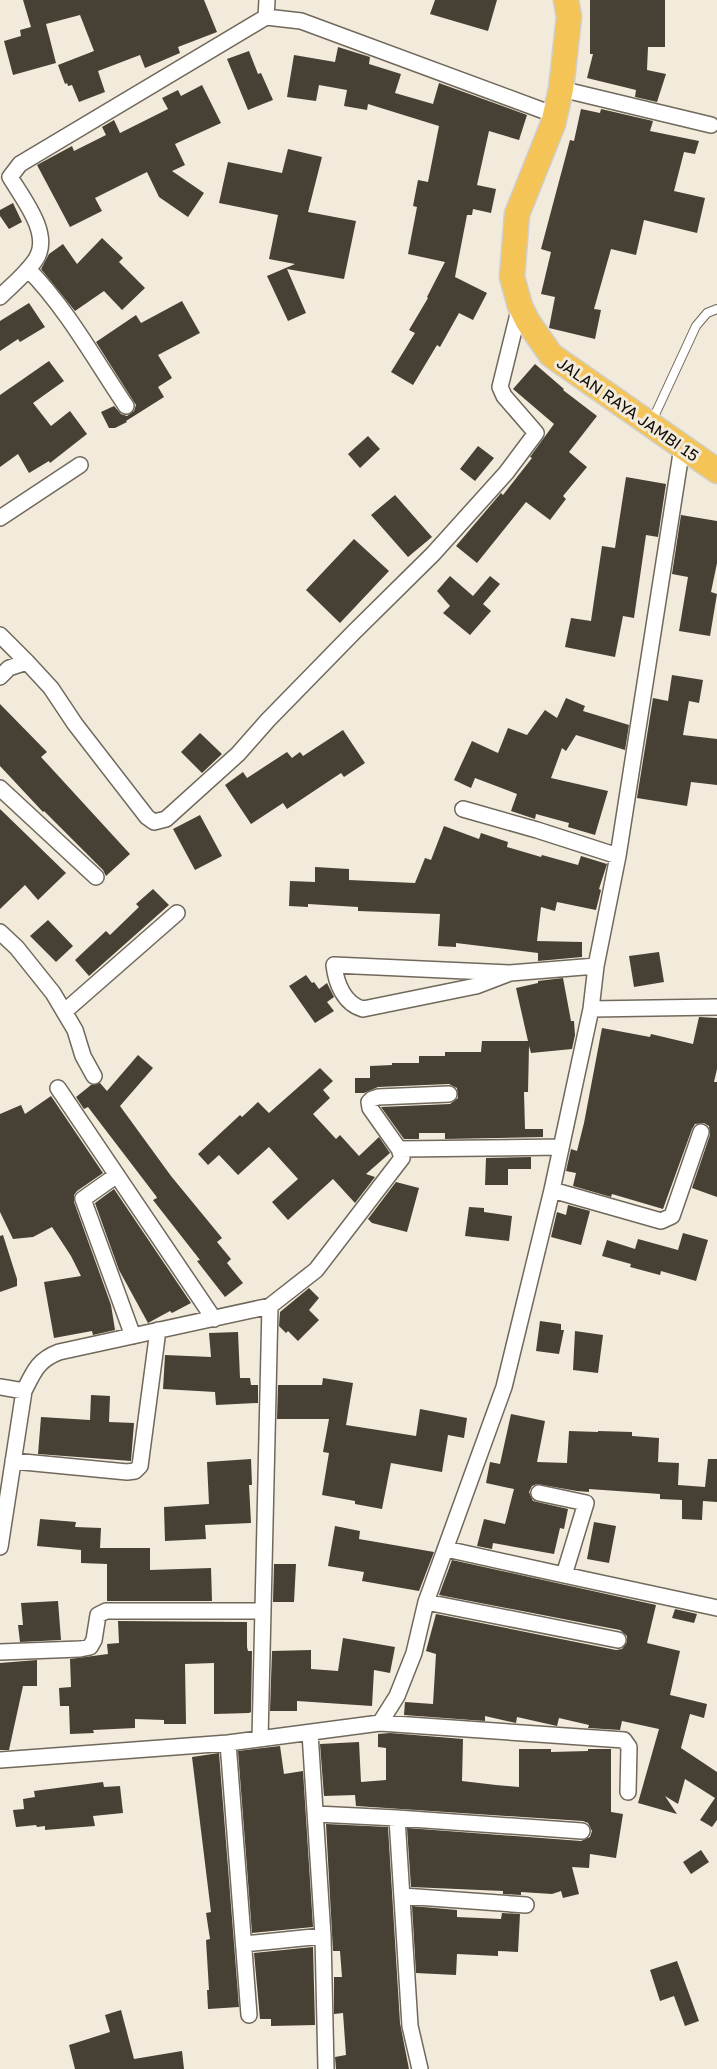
<svg xmlns="http://www.w3.org/2000/svg" width="717" height="2069" font-family="'Golos Text',sans-serif">
<style>
.building{fill:#474034}
.lines{fill:none;stroke-linecap:round;stroke-linejoin:round}
.service-casing{stroke:#70685b;stroke-width:10}
.minor-casing{stroke:#70685b;stroke-width:18}
.trunk-casing{stroke:#cfcfce;stroke-width:27}
.service{stroke:#fff;stroke-width:8}
.minor{stroke:#fff;stroke-width:15}
.trunk{stroke:#f4c457;stroke-width:24}
.labels{text-anchor:middle;stroke-width:6;stroke-linejoin:round;paint-order:stroke}
.street-label{font-size:16px;fill:#110e09;stroke:#f2eada}
</style>
<rect width="100%" height="100%" fill="#f2eada"/>
<path class="building" d="M23,0H204L217,32L178,47L180,53L145,68L140,55L98,71L105,92L79,102L72,85L68,86L67,83L65,84L58,65L94,51L80,15L46,24L56,63L13,75L4,41L21,36L20,30L31,27Z
M435,0H497L488,31L430,14Z
M590,0H665V47H648L647,70L666,74L657,102L635,97L636,90L587,78L593,54H590Z
M338,47L370,57L369,64L401,74L395,93L433,104L439,83L527,115L519,140L489,131L477,185L496,189L491,213L473,209L472,215H467L455,277L487,293L473,320L459,313L440,347L437,345L413,385L391,372L415,333L409,330L428,298L427,297L445,262L408,254L417,207L413,206L418,180L428,182L439,126L368,104L367,110L344,106L347,90L319,85L316,101L287,97L294,55L335,62Z
M249,51L258,74L261,73L273,100L248,110L227,59Z
M202,85L221,123L175,144L185,165L172,171L204,193L188,217L159,197L147,172L95,198L102,211L70,227L37,165L72,146L74,151L106,135L102,127L114,120L120,133L168,109L162,98L178,90L181,96Z
M581,109L600,113L601,109L653,121L650,131L699,141L695,154L684,152L674,191L705,198L697,233L644,220L636,255L611,249L594,309L601,310L595,339L549,328L555,297L541,294L551,252L541,249L570,140L574,141Z
M288,149L322,157L308,212L356,221L344,279L287,269L306,313L288,321L267,276L295,264L269,259L278,215L219,203L228,162L282,173Z
M13,203L22,222L9,229L0,216V210Z
M102,238L123,258L119,262L145,288L122,310L104,291L75,311L41,269L49,254L63,244L77,264Z
M182,301L200,333L158,355L172,378L158,387L164,397L126,421L127,422L115,428H109L101,412L114,406L121,414L127,416L134,411L136,405L96,342L136,315L141,323Z
M29,303L45,327L20,342L18,339L0,351V321Z
M49,361L64,381L33,403L51,426L70,411L87,434L50,463L49,461L29,473L18,454L0,467V395Z
M535,364L564,389L563,390L597,416L569,452L587,467L563,496L566,499L550,520L526,502L477,563L456,546L501,493L503,495L532,458L530,457L554,424L513,389Z
M368,436L380,449L360,468L348,454Z
M478,446L494,458L475,481L460,469Z
M626,477L666,484L658,537L646,535L634,618L623,616L615,657L565,647L571,618L591,621L602,546L615,548Z
M395,495L432,537L408,557L371,515Z
M681,515L717,521V563L711,592L717,594L710,636L679,631L688,577L672,574Z
M354,539L389,571L340,623L306,590Z
M450,576L473,596L490,576L500,584L483,604L491,611L470,635L443,613L450,606L437,591Z
M672,675L703,680L699,703L689,701L683,735L717,739V785L691,782L687,806L637,798L653,698L668,701Z
M566,698L585,706L583,711L629,725L625,750L576,735L566,751L562,748L551,778L608,791L595,835L568,827L569,823L536,814L535,819L511,811L517,794L475,778L471,788L454,780L472,741L498,753L508,728L527,735L545,710L557,718Z
M0,704L47,752L41,757L130,854L106,876L103,870L44,811L43,812L0,766Z
M343,730L365,763L344,777L341,773L287,809L283,803L251,824L225,785L243,772L247,778L287,752L292,758L300,752L303,756Z
M200,733L222,754L202,773L181,752Z
M0,809L66,873L38,900L25,885L0,909Z
M200,815L222,856L195,870L173,829Z
M444,826L479,839L481,833L508,842L507,847L541,857L542,855L578,865L581,856L607,864L599,889L601,890L596,910L557,902L555,911L541,907L537,941L582,942V957L538,961V953L456,943V947L438,946L440,914L358,911V907L308,904V907L289,906L290,881L315,882V867L349,869V880L415,883L425,858L431,860Z
M153,889L169,905L89,976L75,960L106,931L110,935L139,907L136,904Z
M48,920L73,946L56,962L30,936Z
M659,952L664,982L634,987L629,956Z
M306,975L312,983L314,982L319,989L327,983L334,997L327,1002L334,1011L315,1023L289,986Z
M563,978L571,1021H574L575,1035L572,1049L531,1053L529,1046L528,1092H524L525,1129H543V1137L445,1139V1133H419V1139H404L381,1107L450,1104L458,1098L457,1088L449,1084L378,1087L364,1093H355V1078H370V1066L392,1065V1063H419V1056H445V1052H481L482,1041H528L516,988L538,983V981Z
M699,1017L717,1018V1069L714,1082H717V1197L692,1188L710,1135L709,1126L704,1123L695,1124L692,1129L663,1209L612,1194L611,1197L573,1186L576,1173L566,1171L571,1149L577,1151L584,1123L602,1028L650,1037L651,1034L693,1044Z
M138,1055L153,1068L120,1106L171,1176L222,1238L217,1242L231,1259L227,1263L243,1283L225,1297L197,1261L200,1260L153,1200L157,1198L156,1196L88,1107L84,1109L76,1097L91,1085L100,1083L107,1091Z
M320,1068L333,1081L323,1090L330,1098L313,1114L336,1139L340,1135L359,1156L379,1137L390,1153L366,1174L375,1177L355,1203L333,1179L288,1220L272,1202L298,1179L269,1147L238,1175L219,1155L208,1165L198,1154L240,1115L242,1117L258,1102L269,1113Z
M51,1096L103,1173L77,1191L74,1195V1202L111,1305L115,1330L93,1335L92,1331L54,1338L44,1282L81,1276L71,1256L52,1227L33,1237L13,1239L0,1212V1114L21,1105L25,1114Z
M531,1157V1169H508V1185H485L486,1158Z
M396,1182L419,1188L407,1232L372,1223L368,1219Z
M114,1189L191,1303L172,1313L170,1311L148,1323L119,1270L95,1203Z
M568,1205L590,1211L581,1245L551,1237L557,1212L566,1215Z
M469,1207L484,1208V1212L512,1216L509,1241L465,1236Z
M683,1233L708,1240L696,1281L661,1271L660,1275L630,1267L631,1264L602,1256L607,1240L635,1249L638,1239L678,1250Z
M3,1235L17,1279V1286L0,1292V1236Z
M309,1288L319,1298L309,1310L319,1320L298,1341L288,1331L286,1333L279,1326L280,1312Z
M540,1321L561,1324V1330H564L559,1354L536,1351Z
M575,1331L603,1335L598,1373L573,1370Z
M238,1332L240,1378H250L251,1385H258V1403L216,1405L215,1392L163,1389L165,1355L211,1357L209,1333Z
M323,1378L353,1383L346,1425L416,1436L420,1409L467,1418L464,1438L448,1435L442,1472L391,1463L382,1509L355,1504V1501L322,1495L329,1453L323,1452L329,1419H277L278,1385H322Z
M91,1395L110,1396L109,1422L134,1423L131,1461L38,1454L41,1417L90,1420Z
M511,1414L545,1421L537,1462L567,1463L569,1431L598,1432V1431L632,1432V1436L659,1438L658,1462L679,1463L678,1485L705,1487L708,1459H717V1502L703,1501L702,1520L682,1519V1500L660,1499V1494L589,1489V1492L577,1491L537,1484L532,1486L529,1492L533,1501L568,1509L564,1529L560,1528L554,1554L493,1543L492,1549L477,1546L484,1519L505,1524L514,1489L486,1483L490,1462L500,1464Z
M251,1459L252,1485H249L251,1523L205,1525L206,1539L165,1541L164,1507L209,1504L207,1462Z
M40,1519L76,1522L75,1527L101,1528L100,1548H150V1570L211,1568L212,1601H107V1564L81,1563V1550L37,1546Z
M594,1522L616,1526L609,1563L587,1559Z
M335,1526L360,1531L359,1539L434,1552L419,1591L362,1581L364,1572L328,1566Z
M452,1560L656,1605L647,1643L680,1651L670,1695L707,1704L704,1718L690,1714L681,1748L717,1772V1820L712,1827L700,1820L715,1798L685,1779L678,1804L665,1796L677,1814L638,1803L659,1729L622,1721L620,1730L588,1728L589,1725L559,1718L557,1726L517,1717L516,1723L485,1716V1721L404,1715L405,1702L433,1704L436,1654L426,1651L436,1614L616,1650L622,1649L627,1642V1636L620,1630L439,1595Z
M274,1564H296L294,1602H273Z
M58,1601L61,1640L20,1642L18,1625H23L21,1603Z
M675,1609L697,1614L694,1623L672,1618Z
M118,1621L247,1622V1647L248,1651H252L251,1712L249,1713L214,1714V1663L185,1664L186,1724H164V1720L135,1719V1728L93,1730L94,1733L70,1734L69,1706H60L59,1688L71,1687L70,1659L108,1654L107,1644L119,1643Z
M343,1638L395,1647L390,1673L374,1670L372,1706L297,1701V1711H270L272,1651L311,1650V1669L338,1671Z
M37,1660V1686H23L9,1750H0V1663Z
M390,1733L463,1739L462,1781L496,1785L519,1787V1749H551V1752L588,1751V1749H611V1812L623,1814L616,1858L590,1854L589,1868L572,1867L579,1894L563,1898L561,1891L552,1894L521,1892V1895L503,1894V1891L411,1887L407,1828L581,1841L590,1837L592,1831L588,1823L583,1821L356,1806L355,1795L324,1796L320,1744L359,1742L361,1782L386,1780V1748L378,1747V1734Z
M280,1746L284,1774L303,1771L313,1927L252,1933L238,1751Z
M219,1753L239,2007L208,2009L207,1990H209L206,1940L210,1939L206,1913L211,1912L192,1757Z
M103,1782L104,1787L120,1786L123,1813L93,1816L95,1826L45,1830V1826L37,1827L36,1825L16,1827L13,1810L24,1809L23,1799L35,1797L34,1791Z
M326,1824L388,1827L400,2023L409,2069H336L335,2057L346,2055L343,2013L334,2014V1977H342L340,1951H333Z
M701,1850L709,1862L691,1874L683,1862Z
M412,1906L457,1910V1917L501,1919L502,1913L520,1914L518,1952L498,1951V1956L457,1954L456,1975L416,1973Z
M313,1947L315,2025L271,2026V2019H260L254,1953Z
M677,1961L699,2021L685,2026L674,1996L660,2001L650,1970Z
M121,2010L134,2059L182,2051L184,2069H75L69,2045L110,2032L105,2015Z"/>
<g class="lines">
<defs>
<path id="service" d="M652,421L696,326L707,313L717,309"/>
<path id="minor" d="M266,17L267,0
M561,89L711,125
M28,269C67,309 95,360 126,406
M0,297C12,285 27,273 36,259C52,234 23,199 10,177L20,164L266,17L301,21L555,115
M0,518L80,465
M0,635L27,662
M0,677L9,668L27,662L51,688L75,724L147,817L154,822L166,819L238,754L268,720L354,632L433,554L506,473L536,433L504,396L500,387L520,306
M0,788L96,877
M463,809L537,830L618,856
M0,932L17,948L53,993L75,1030L83,1056L94,1076
M510,973L476,986L363,1009C344,1004 336,983 334,965L510,973L596,966
M591,1009L717,1007
M65,1011L177,913
M58,1088L214,1319
M399,1149L561,1147
M117,1175L83,1199L133,1336
M552,1190L661,1221L672,1216L701,1132
M0,1387L24,1391
M13,1461L127,1472L135,1471L140,1466L158,1330
M0,1547L24,1391C34,1371 38,1360 59,1352L270,1306L316,1270L402,1158L399,1149L370,1108L369,1102L372,1099L378,1097L449,1094
M446,1549L564,1575L586,1503L539,1493
M564,1575L717,1608
M426,1602L618,1640
M0,1652L80,1649L90,1647L94,1640L98,1615L106,1611H263
M380,1723L624,1740L629,1747L628,1792
M310,1733L323,1936L326,2069
M260,1739L270,1306
M228,1743L249,2015
M0,1760L228,1743L380,1723L397,1696L414,1653L426,1602L504,1387L552,1190L591,1009L596,966L618,856L682,447
M316,1814L397,1818L582,1831
M397,1818L410,2026L420,2069
M403,1896L526,1905
M244,1944L323,1936"/>
<path id="trunk" d="M566,0L569,17L561,89L553,124L517,214L512,277L520,306L528,322L551,355L717,471"/>
</defs>
<use href="#service" class="service-casing"/>
<use href="#minor" class="minor-casing"/>
<use href="#trunk" class="trunk-casing"/>
<use href="#service" class="service"/>
<use href="#minor" class="minor"/>
<use href="#trunk" class="trunk"/>
</g>
<g class="labels">
<g class="street-label">
<text transform="translate(628 409) rotate(35)" y="6">JALAN RAYA JAMBI 15</text>
</g>
</g>
</svg>
